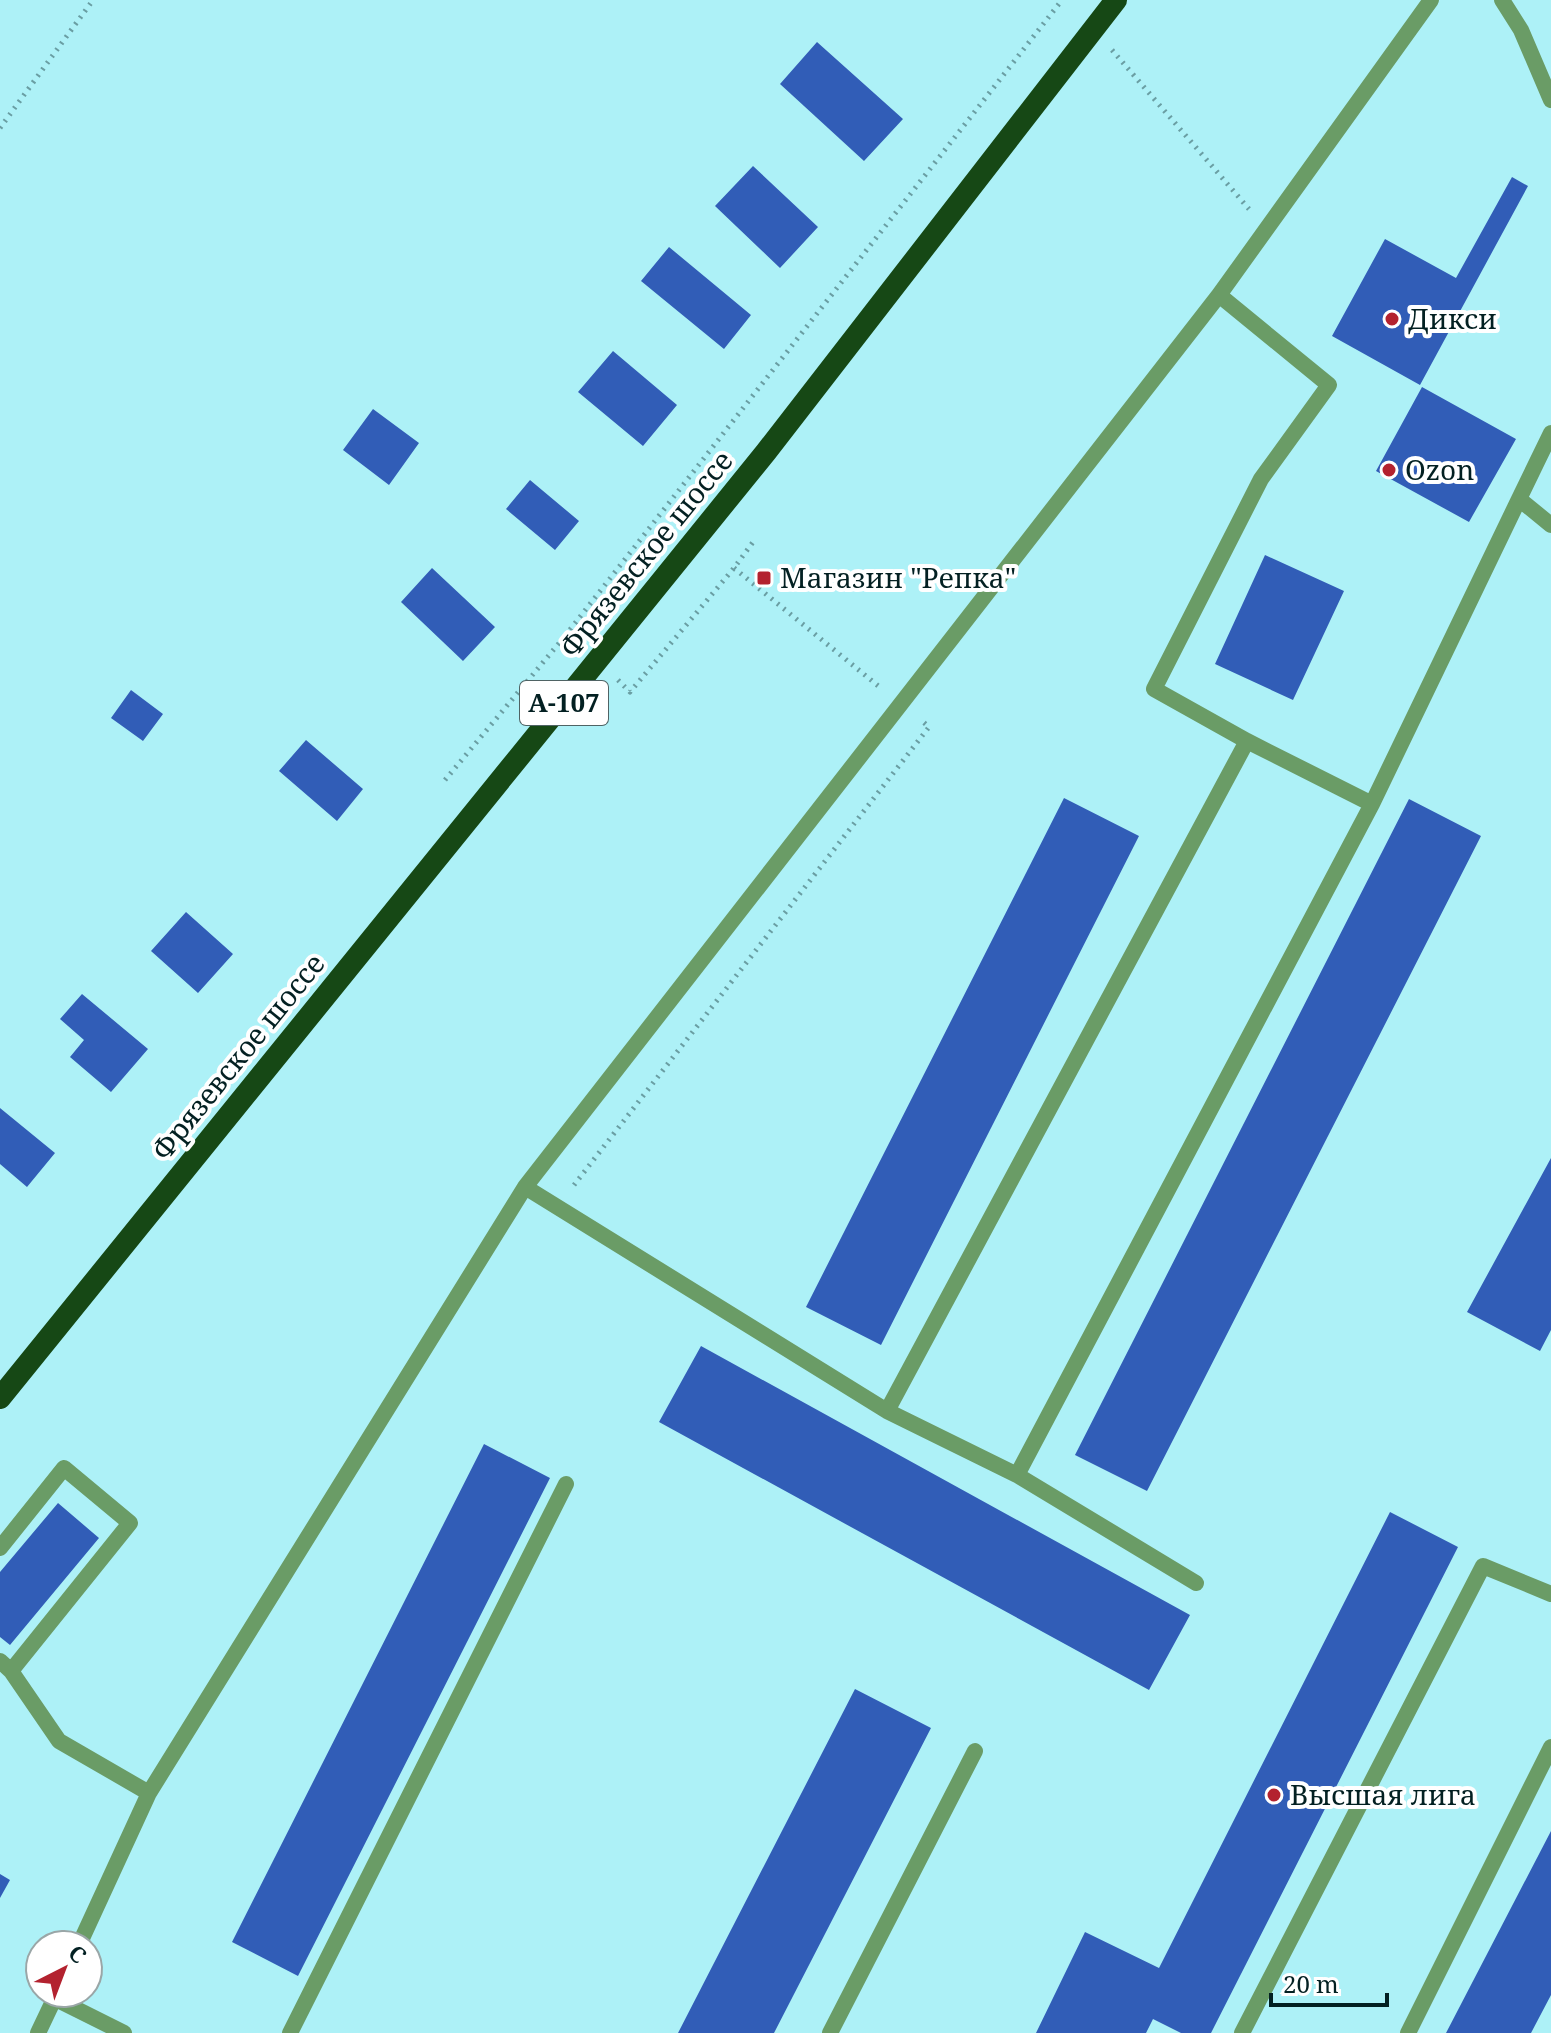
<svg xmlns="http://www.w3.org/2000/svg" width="1551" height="2033" font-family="'Noto Serif',serif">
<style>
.building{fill:#315db7}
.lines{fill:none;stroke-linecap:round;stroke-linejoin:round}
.path{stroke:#6a9ea3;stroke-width:5;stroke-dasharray:2 6;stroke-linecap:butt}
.service{stroke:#6a9c66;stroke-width:16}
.trunk{stroke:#164815;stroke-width:22}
.poi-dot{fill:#b3222f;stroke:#fff;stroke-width:3}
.labels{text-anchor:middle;stroke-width:8;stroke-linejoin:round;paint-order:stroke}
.shield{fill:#fff;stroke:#4f6364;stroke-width:2}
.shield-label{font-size:26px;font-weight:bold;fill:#032022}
.poi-label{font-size:28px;fill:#032022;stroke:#fff;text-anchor:start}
.street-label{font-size:28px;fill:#032022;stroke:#fff}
</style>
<rect width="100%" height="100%" fill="#adf1f7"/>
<path class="building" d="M817,42L903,119L864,161L780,84Z
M753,166L818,227L780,268L715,206Z
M1512,177L1528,186L1420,385L1332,336L1385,239L1456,278Z
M669,247L751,315L724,349L641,281Z
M613,351L677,405L643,446L578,392Z
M1422,387L1516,439L1469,522L1376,471Z
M373,409L419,443L389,485L343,450Z
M530,480L579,521L555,550L506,509Z
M1265,555L1344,591L1293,700L1215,664Z
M432,568L495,627L463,661L401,602Z
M131,690L163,714L143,741L111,718Z
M306,740L363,789L337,821L279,771Z
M1064,798L1139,836L881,1345L806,1307Z
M1409,799L1481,836L1147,1491L1075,1455Z
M186,912L233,954L198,993L151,951Z
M82,994L148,1049L111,1092L70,1057L84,1040L60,1019Z
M0,1108L55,1153L27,1187L0,1164Z
M1551,1158V1330L1540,1351L1467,1312Z
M701,1346L1190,1615L1149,1690L659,1422Z
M484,1444L550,1478L298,1976L232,1942Z
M58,1503L99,1538L10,1645L0,1637V1572Z
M1390,1512L1458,1547L1211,2033H1181L1153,2019L1146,2033H1036L1085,1932L1159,1968Z
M855,1689L931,1728L774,2033H678Z
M1551,1831V1995L1531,2033H1446Z
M0,1874L10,1880L0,1898Z"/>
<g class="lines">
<path class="path" d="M1112,50L1249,209
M0,128L93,0
M734,568L882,689
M565,636L1062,0
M618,680L630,692L734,568L756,538
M445,780L565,636L574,643
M574,1185L929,727L921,720"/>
<path class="service" d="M1502,0L1521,30L1551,100
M1219,295L1329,385L1261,479L1154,689L1247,741L1372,804
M1551,433L1519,499L1551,525
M525,1187L887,1411L1017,1475L1196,1583
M887,1411L1247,741
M1017,1475L1372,804L1519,499
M0,1548L64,1468L130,1523L11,1671
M0,1661L11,1671L59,1741L149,1793
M79,1945L149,1793L525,1187L1219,295L1431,0
M54,1998L124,2033
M38,2033L57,1993
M290,2033L566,1484
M830,2033L975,1751
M1242,2033L1483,1566L1551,1594
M1408,2033L1551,1747"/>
<path class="trunk" d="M0,1398L766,452L1116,0"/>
</g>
<g class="poi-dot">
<circle cx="1392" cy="319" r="8"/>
<circle cx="1389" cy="470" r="8"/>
<rect x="756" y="570" width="16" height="16" rx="4"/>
<circle cx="1274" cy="1795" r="8"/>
</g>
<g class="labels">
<rect class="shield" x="520" y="681" width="88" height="44" rx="6"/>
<g class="shield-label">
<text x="564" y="712">А-107</text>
</g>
<g class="poi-label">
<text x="1408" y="329">Дикси</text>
<text x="1405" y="480">Ozon</text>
<text x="780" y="588">Магазин "Репка"</text>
<text x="1290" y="1805">Высшая лига</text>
</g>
<g class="street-label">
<text transform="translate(646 554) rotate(-51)" y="10">Фрязевское шоссе</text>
<text transform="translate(238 1057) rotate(-51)" y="10">Фрязевское шоссе</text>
</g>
</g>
<g transform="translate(64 1969) rotate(42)"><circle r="38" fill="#ffffff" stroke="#9aa6a7" stroke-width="2"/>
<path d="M0-6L14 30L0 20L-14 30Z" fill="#b3222f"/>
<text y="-12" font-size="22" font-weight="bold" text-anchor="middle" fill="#032022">С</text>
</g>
<path d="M1271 1993v12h116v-12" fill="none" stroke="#032022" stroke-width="4"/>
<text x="1283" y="1993" font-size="24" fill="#032022" stroke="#ffffff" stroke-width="6" paint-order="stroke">20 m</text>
</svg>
